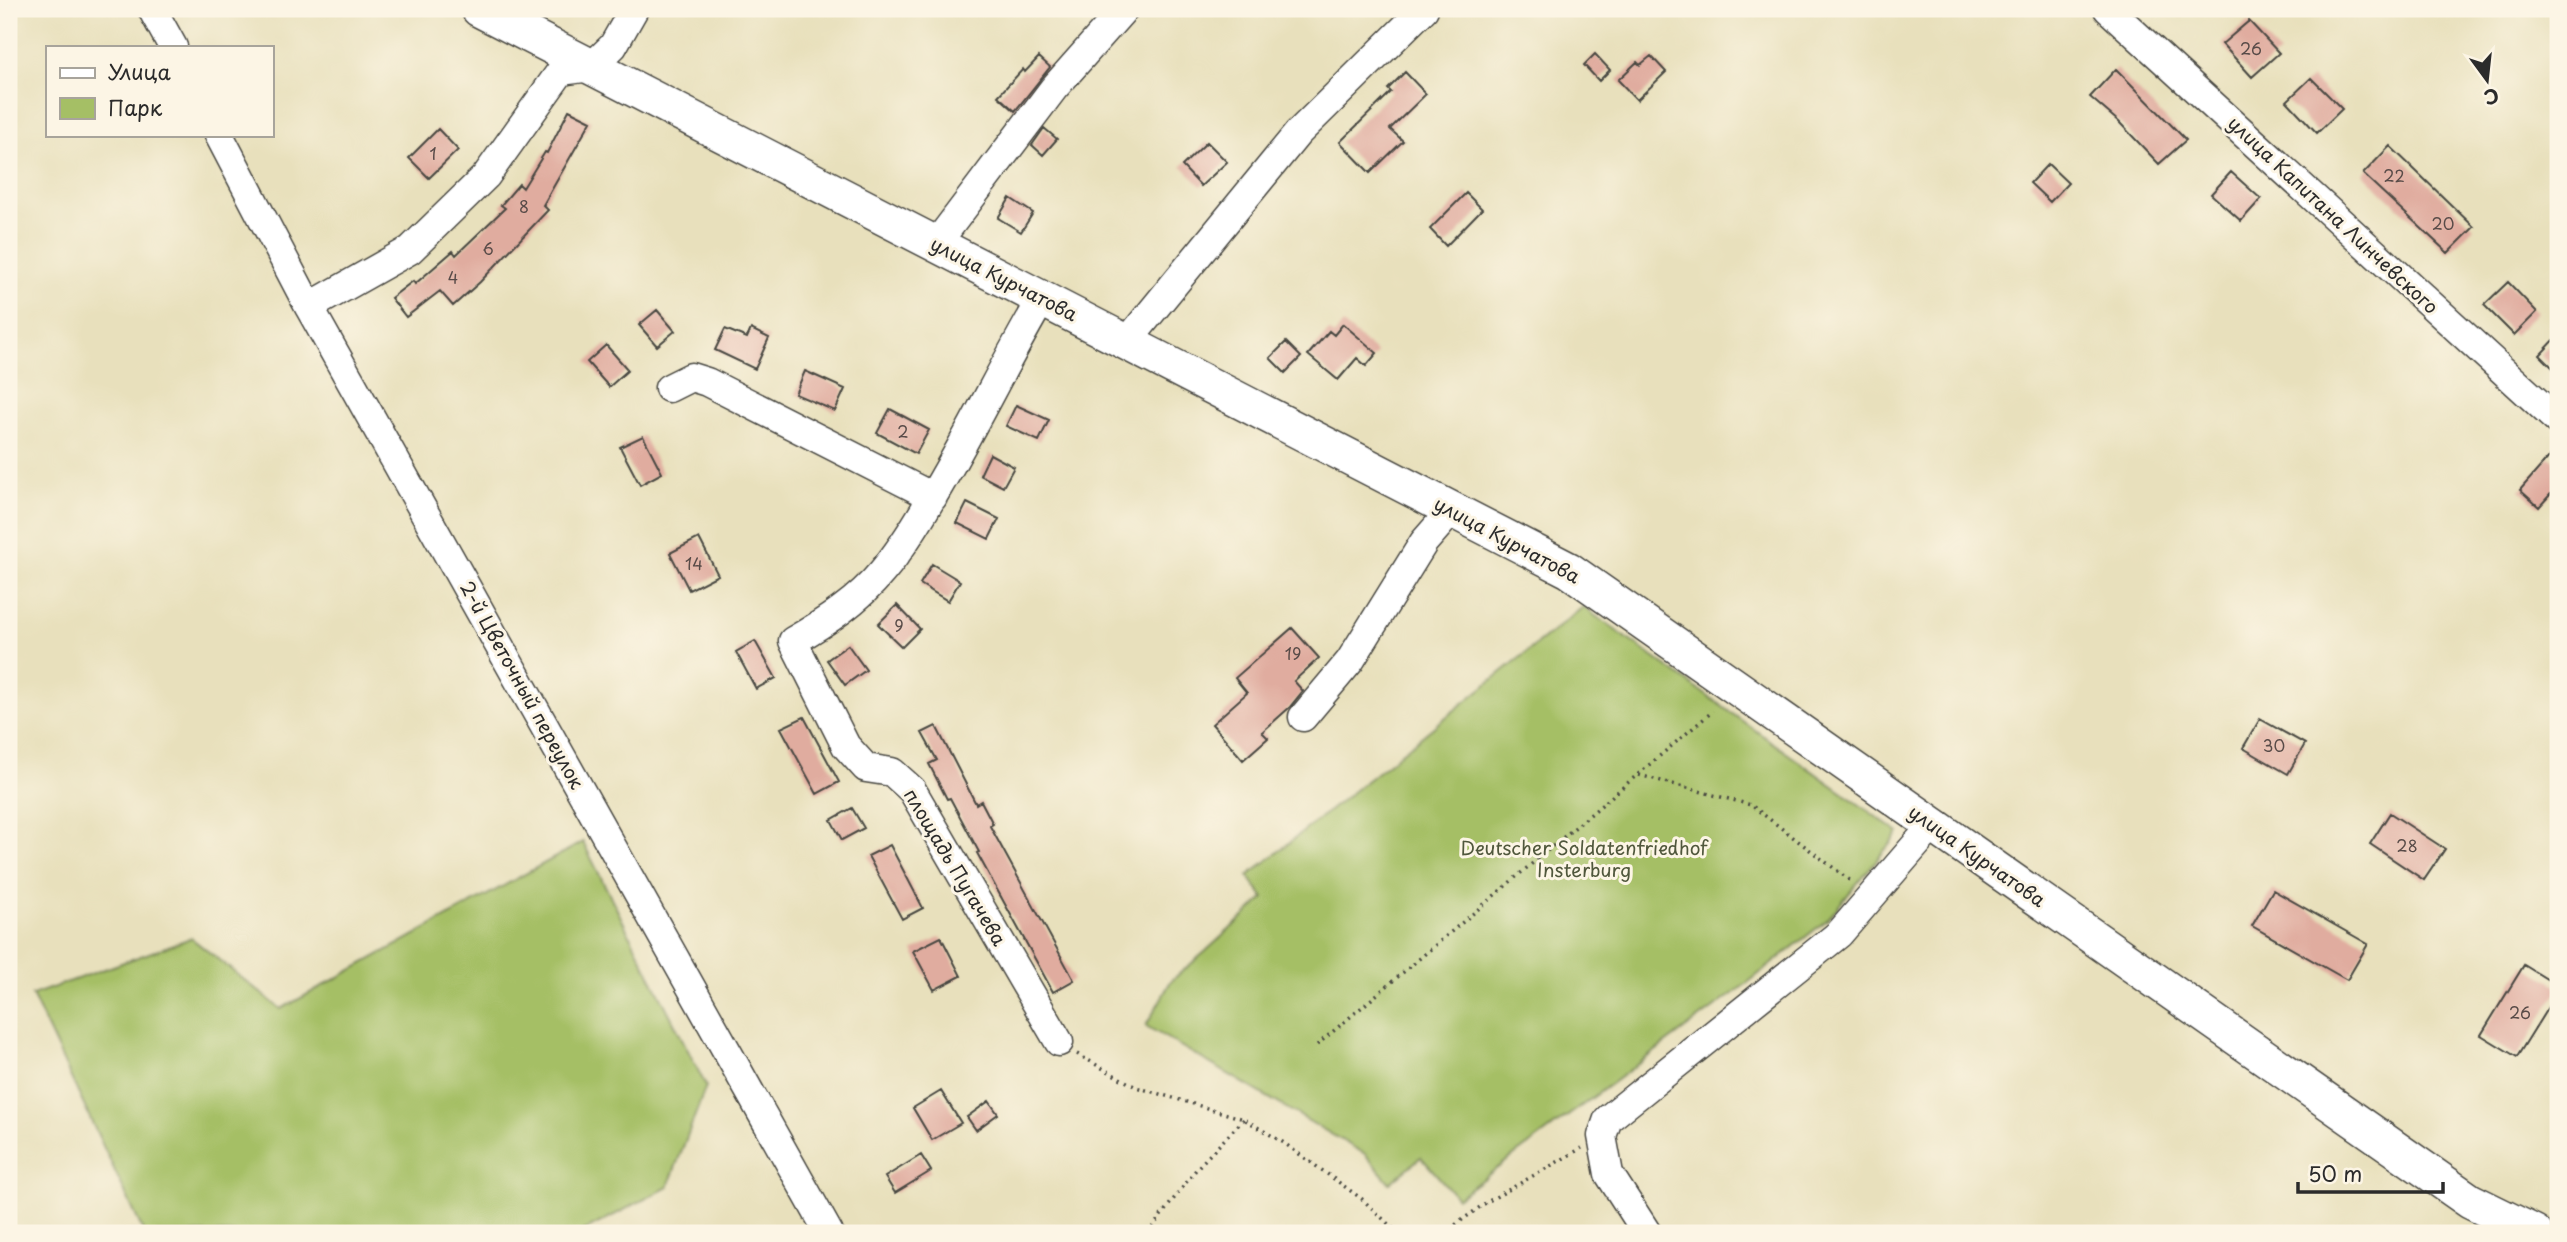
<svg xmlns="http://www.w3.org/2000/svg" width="2567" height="1242" font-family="'Playpen Sans',sans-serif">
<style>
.green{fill:#a5bf65;stroke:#687548;stroke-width:2}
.building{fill:#e0ac9f}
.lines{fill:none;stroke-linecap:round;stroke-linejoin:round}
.minor-casing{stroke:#474641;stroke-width:31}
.major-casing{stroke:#474641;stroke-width:38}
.path{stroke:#474641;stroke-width:3.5;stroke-dasharray:2 5;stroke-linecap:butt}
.minor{stroke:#fff;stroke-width:28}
.major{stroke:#fff;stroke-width:35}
.labels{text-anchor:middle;stroke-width:6;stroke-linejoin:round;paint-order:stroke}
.number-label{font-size:16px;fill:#584b48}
.street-label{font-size:19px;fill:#2b2b2b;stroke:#fcf5e5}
.park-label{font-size:19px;fill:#50573c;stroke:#fcf5e5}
</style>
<rect width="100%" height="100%" fill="#fcf5e5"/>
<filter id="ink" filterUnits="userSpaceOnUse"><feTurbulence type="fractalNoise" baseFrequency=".0143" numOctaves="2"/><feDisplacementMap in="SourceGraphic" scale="14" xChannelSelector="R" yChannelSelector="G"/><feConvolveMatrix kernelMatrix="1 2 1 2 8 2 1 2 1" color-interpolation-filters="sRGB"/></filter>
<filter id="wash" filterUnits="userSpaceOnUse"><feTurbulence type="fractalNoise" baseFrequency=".00686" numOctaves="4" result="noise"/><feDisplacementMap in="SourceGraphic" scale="28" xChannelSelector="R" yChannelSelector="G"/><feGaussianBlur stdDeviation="1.57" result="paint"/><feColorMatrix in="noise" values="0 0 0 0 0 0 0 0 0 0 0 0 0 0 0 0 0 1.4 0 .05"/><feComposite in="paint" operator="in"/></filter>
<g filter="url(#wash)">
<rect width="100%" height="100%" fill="#e8e0bc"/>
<path class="green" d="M1583,607L1899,833L1827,920L1750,981L1457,1198L1421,1157L1390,1183L1365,1154L1146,1026L1171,981L1205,952L1264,898L1248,876Z
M583,842L706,1086L668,1187L580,1233H144L32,995L191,938L281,1009Z"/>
<g id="blocks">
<path class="building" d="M2249,21L2279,53L2252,77L2222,44Z
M1595,54L1610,70L1599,81L1584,65Z
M1651,56L1666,72L1637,100L1618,80L1637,62L1640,65Z
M1039,57L1050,67L1015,111L998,96L1023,69L1025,72Z
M2116,69L2186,140L2159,164L2119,122L2090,97Z
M1405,72L1426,94L1390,129L1403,141L1370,173L1340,142L1391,92L1388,89Z
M2311,78L2342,109L2317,133L2287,101Z
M569,110L591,121L543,205L548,210L480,282L453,306L440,291L406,317L391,298L413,281L415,284L453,251L456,255L505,208L501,205L519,184L523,188L545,152L547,153Z
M1044,128L1057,139L1043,155L1032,145Z
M438,129L458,150L429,178L409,158Z
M1207,142L1227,162L1201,186L1182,166Z
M2390,146L2474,227L2448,253L2363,174Z
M2048,164L2068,183L2050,202L2030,183Z
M2231,172L2261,199L2241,221L2211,194Z
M1466,193L1482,209L1446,246L1430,229Z
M1010,198L1033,213L1021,232L998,218Z
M2508,282L2537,312L2514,335L2484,305Z
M657,310L675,331L657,346L639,325Z
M1343,324L1377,353L1366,366L1357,358L1338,380L1308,355L1329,331L1334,335Z
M725,329L747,338L751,329L769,338L755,369L715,350Z
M2558,336V373L2540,355Z
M1286,342L1301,357L1285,373L1270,358Z
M606,345L628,370L609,387L587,362Z
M805,371L845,389L835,411L795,394Z
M1016,405L1049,420L1039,441L1006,426Z
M890,409L929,430L916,454L877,433Z
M643,436L662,473L640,485L620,447Z
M990,454L1014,467L1003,487L980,475Z
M2550,456L2558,463V486L2539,507L2520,490Z
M967,503L999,519L989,539L957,523Z
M699,538L718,575L689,590L670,553Z
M932,564L960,581L948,601L920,584Z
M897,605L920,629L902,647L878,624Z
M1292,628L1319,658L1294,681L1303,691L1290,707L1262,732L1268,738L1243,760L1212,724L1247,693L1235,678Z
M755,641L776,678L756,689L736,652Z
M848,645L866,670L845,685L827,660Z
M804,717L839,782L817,794L781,728Z
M2260,719L2305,744L2288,774L2243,748Z
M936,726L976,804L981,801L993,824L990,826L1074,980L1053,992L977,853L979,852L950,798L947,799L929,764L937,760L922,733Z
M852,808L864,828L842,840L831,820Z
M2390,813L2445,849L2424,880L2370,844Z
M890,845L923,908L902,919L868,856Z
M2273,890L2368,944L2347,980L2252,926Z
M941,937L961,976L934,990L913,951Z
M2524,965L2558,986V991L2517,1057L2481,1035Z
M941,1091L961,1123L932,1140L913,1108Z
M989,1101L998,1114L976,1130L967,1117Z
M921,1155L931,1171L895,1193L885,1177Z"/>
</g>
</g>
<g filter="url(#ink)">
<use href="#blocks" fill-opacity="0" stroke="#474641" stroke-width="2"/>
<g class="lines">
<defs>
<path id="minor" d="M152,9L173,47
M2108,9L2558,421
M219,135L309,307L829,1233
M936,244L1054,88L1124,9
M1042,299C1003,365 970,435 930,501C916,525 900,551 882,572C858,601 826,622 793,641L846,746L866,768L892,772L912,790L1059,1042
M309,307L410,250L486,176L561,71L591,67L613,46L634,9
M1126,343L1298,133L1424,9
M669,388L691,377L707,382L933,497
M1303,717L1350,661L1424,542L1452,510
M1647,1233L1609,1174L1602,1136L1608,1119L1839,934L1933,825"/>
<path id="major" d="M479,9L1569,570L2470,1201L2535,1233"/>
</defs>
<use href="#minor" class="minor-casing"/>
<use href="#major" class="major-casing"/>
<path class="path" d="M1639,775L1751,805L1852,882
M1317,1045L1713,711
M1077,1054L1136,1087L1244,1119L1284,1143L1362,1199L1398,1233
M1148,1233L1198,1167L1244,1119
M1444,1233L1487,1202L1582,1148"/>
<use href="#minor" class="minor"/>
<use href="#major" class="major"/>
</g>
</g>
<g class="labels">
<g class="number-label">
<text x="2251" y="55">26</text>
<text x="433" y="160">1</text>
<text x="2394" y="182">22</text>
<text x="524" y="213">8</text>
<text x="2443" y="230">20</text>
<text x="488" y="255">6</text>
<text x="453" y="284">4</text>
<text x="903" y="438">2</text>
<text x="694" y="570">14</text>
<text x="899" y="632">9</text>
<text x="1293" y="660">19</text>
<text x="2274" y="752">30</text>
<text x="2407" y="852">28</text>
<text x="2520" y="1019">26</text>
</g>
<g class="street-label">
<text transform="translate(2333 215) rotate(43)" y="7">улица Капитана Линчевского</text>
<text transform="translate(1004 279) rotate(27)" y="7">улица Курчатова</text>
<text transform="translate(1507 540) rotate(28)" y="7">улица Курчатова</text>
<text transform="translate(522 685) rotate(61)" y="7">2-й Цветочный переулок</text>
<text transform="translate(1977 856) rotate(35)" y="7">улица Курчатова</text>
<text transform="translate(955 867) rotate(59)" y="7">площадь Пугачева</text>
</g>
<g class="park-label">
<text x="1584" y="855">Deutscher Soldatenfriedhof<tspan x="1584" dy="22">Insterburg</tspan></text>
</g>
</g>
<rect width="2567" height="1242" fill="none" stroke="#fcf5e5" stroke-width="35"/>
<rect x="46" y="46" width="228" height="91" fill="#fcf5e5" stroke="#a8a49b" stroke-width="2"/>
<rect x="60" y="68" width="35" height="10" fill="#ffffff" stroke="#a8a49b" stroke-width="2"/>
<text x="108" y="80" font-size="21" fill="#2b2b2b">Улица</text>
<rect x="60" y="98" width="35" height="21" fill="#a5bf65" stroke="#a8a49b" stroke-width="2"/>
<text x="108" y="116" font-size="21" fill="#2b2b2b">Парк</text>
<g transform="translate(2487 80) rotate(165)" stroke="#fcf5e5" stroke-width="5" paint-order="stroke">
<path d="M0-5L12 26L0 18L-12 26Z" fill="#2b2b2b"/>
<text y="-10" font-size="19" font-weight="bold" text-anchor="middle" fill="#2b2b2b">С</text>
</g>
<path d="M2298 1182v10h145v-10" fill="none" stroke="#2b2b2b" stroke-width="3.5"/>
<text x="2308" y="1182" font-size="21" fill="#2b2b2b" stroke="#fcf5e5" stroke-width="5" paint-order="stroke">50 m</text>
</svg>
